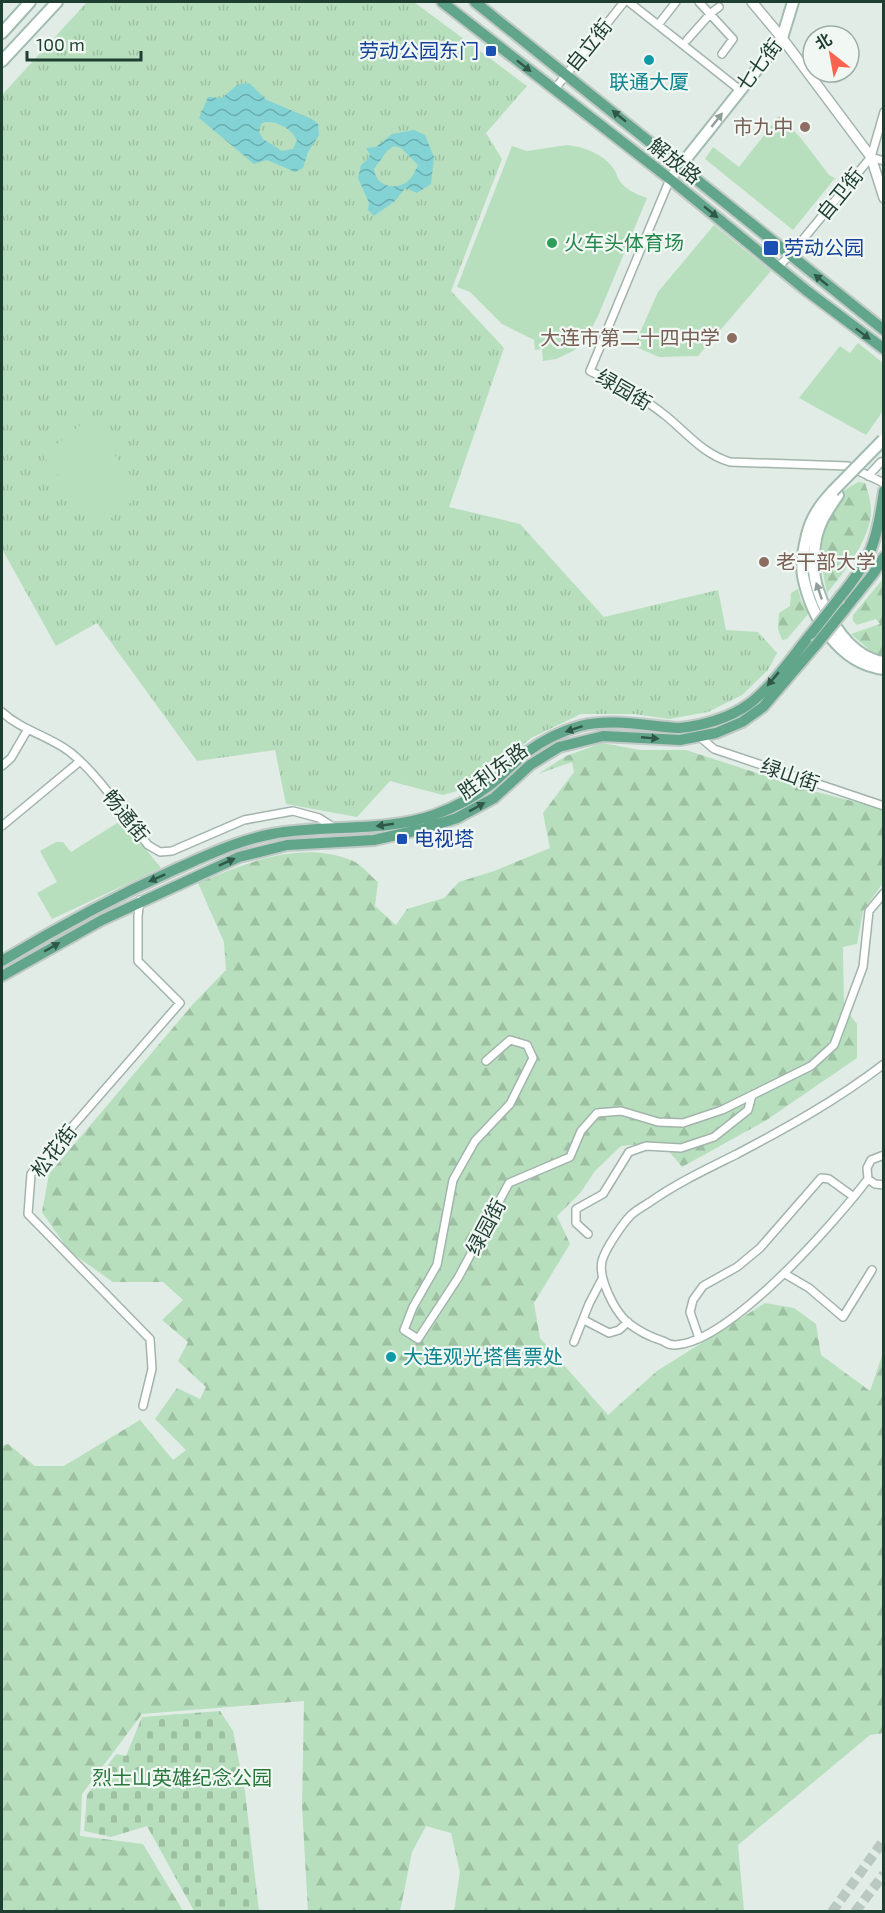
<svg xmlns="http://www.w3.org/2000/svg" width="885" height="1913" font-family="'Exo 2','Noto Sans SC',sans-serif">
<style>
.grass{fill:url(#grass-tufts)}
.forest{fill:url(#forest-firs)}
.cemetery{fill:url(#cemetery-stones)}
.pitch{fill:#b7dfbd}
.water{fill:url(#water-waves);fill-rule:evenodd}
.lines{fill:none;stroke-linecap:round;stroke-linejoin:round}
.secondary-tunnel{stroke:#b9c9c1;stroke-width:10;stroke-dasharray:10 5;stroke-linecap:butt}
.minor-casing{stroke:#a2b4ac;stroke-width:10}
.tertiary-casing{stroke:#a2b4ac;stroke-width:12}
.secondary-casing{stroke:#a0bcaf;stroke-width:14}
.primary-casing{stroke:#c0c9c6;stroke-width:14}
.minor{stroke:#fff;stroke-width:7}
.tertiary{stroke:#fff;stroke-width:9}
.secondary{stroke:#fff;stroke-width:10}
.primary{stroke:#61a58b;stroke-width:10}
.secondary-bridge-casing{stroke:#a0bcaf;stroke-width:14;stroke-linecap:butt}
.primary-bridge-casing{stroke:#c0c9c6;stroke-width:14;stroke-linecap:butt}
.secondary-bridge{stroke:#fff;stroke-width:10}
.primary-bridge{stroke:#61a58b;stroke-width:10}
.oneway{fill:#305848}
.oneway2{fill:#8f9e98}
.transit-dot{fill:#1a4fb4;stroke:#f1f8f3;stroke-width:2}
.culture-dot{fill:#0f9aa8;stroke:#f1f8f3;stroke-width:2}
.education-dot{fill:#8d6e63;stroke:#f1f8f3;stroke-width:2}
.leisure-dot{fill:#2e9e5b;stroke:#f1f8f3;stroke-width:2}
.labels{text-anchor:middle;stroke-width:4.5;stroke-linejoin:round;paint-order:stroke}
.street-label{font-size:20px;fill:#1f3e32;stroke:#f1f8f3}
.transit-label{font-size:20px;fill:#164399;stroke:#f1f8f3;text-anchor:start}
.culture-label{font-size:20px;fill:#0d838f;stroke:#f1f8f3}
.education-label{font-size:20px;fill:#785e54;stroke:#f1f8f3;text-anchor:end}
.leisure-label{font-size:20px;fill:#27864d;stroke:#f1f8f3;text-anchor:start}
.park-label{font-size:20px;fill:#27773c;stroke:#f1f8f3}
</style>
<defs>
<pattern id="grass-tufts" width="24" height="20" patternUnits="userSpaceOnUse" patternTransform="scale(1.5)"><rect width="24" height="20" fill="#b7dfbd"/><path d="M3 7l-1-3M5 7V3M7 7l1-3M15 17l-1-3M17 17v-4M19 17l1-3" fill="none" stroke="#9dc0a3"/></pattern>
<pattern id="forest-firs" width="22" height="20" patternUnits="userSpaceOnUse" patternTransform="scale(1.5)"><rect width="22" height="20" fill="#b7dfbd"/><path d="M5 1l3.5 6h-7zM16 11l3.5 6h-7z" fill="#9dc0a3"/></pattern>
<pattern id="cemetery-stones" width="16" height="16" patternUnits="userSpaceOnUse" patternTransform="scale(1.5)"><rect width="16" height="16" fill="#b7dfbd"/><path d="M2 7V4a2 2 0 0 1 4 0v3zM10 15v-3a2 2 0 0 1 4 0v3z" fill="#9dc0a3"/></pattern>
<pattern id="water-waves" width="16" height="10" patternUnits="userSpaceOnUse" patternTransform="scale(1.5)"><rect width="16" height="10" fill="#83d3d5"/><path d="M0 5q4-4 8 0t8 0" fill="none" stroke="#6badad"/></pattern>
</defs>
<rect width="100%" height="100%" fill="#e0ece5"/>
<path class="grass" d="M87,2H414L527,86L486,133L502,159L451,291L504,348L449,507L520,524L604,617L718,590L726,630L758,632L777,653L768,670L742,695L708,712L669,719L634,714H581L531,738L471,787L443,795L390,781L357,817L286,804L275,750L197,761L97,623L56,646L2,549V95Z"/>
<path class="forest" d="M858,482L865,483C868,492 871,501 871,511C871,538 844,573 827,593C819,560 818,526 839,496C843,490 852,486 858,482Z
M883,579V655L874,654L851,634L880,624L876,619L857,625L853,621V615Z
M798,589L801,600L809,613L787,639L782,640L778,629L779,613L790,606L791,593Z
M602,743L640,750H686L809,790L883,809V883L863,911L857,944L843,947L844,1008L857,1024V1058L765,1121L682,1167L661,1142L621,1146L595,1171L581,1192L557,1216L570,1244L534,1303L540,1338L608,1415L657,1371L765,1303L794,1308L816,1324L821,1355L870,1391L883,1353V1733L870,1735L738,1845L744,1911H454L460,1872L451,1833L426,1826L412,1852L400,1911H308L302,1806L304,1701L142,1714L82,1794L80,1836L143,1844L183,1911H2V1446L8,1444L35,1466H64L140,1420L173,1460L186,1450L155,1419L177,1388L200,1399L206,1387L178,1361L188,1342L162,1320L183,1300L163,1282H113L69,1251L42,1212L49,1174L194,1003L226,970L224,942L198,883C246,863 301,839 353,861C362,865 370,876 378,882L375,906L396,925L407,909L444,898L459,882L494,871L550,848L543,813L574,772L572,762L538,774L566,756Z"/>
<path class="cemetery" d="M220,1711L233,1731L245,1792L259,1911H194L147,1826L111,1837L84,1831L87,1795L116,1754L126,1756L142,1717Z"/>
<path class="pitch" d="M779,116L800,137L829,175L835,178L793,230L705,159L713,147L739,167Z
M567,145C584,147 602,153 613,168C616,171 617,177 619,180C626,190 636,194 647,198L598,316L585,341L573,351L556,359L543,361L542,349L535,350L534,340L502,324L470,292L457,287L512,146L527,151Z
M714,225L771,271L698,356L659,357L634,346L658,292Z
M858,343L883,363V411L866,435L799,398L840,346L850,353Z
M87,420L144,492L98,528L43,455Z
M122,820L161,868L52,919L37,893L57,882L40,851L56,842H63L71,852Z"/>
<path class="water" d="M249,83L267,100L312,119L318,124L319,135L308,152L303,168L295,172L267,160L254,164L199,118L208,97L222,98L237,85ZM265,122C277,121 292,129 297,140L293,149L282,151L263,139L259,132L261,124Z
M414,130L425,135L434,157L431,184L417,193L405,188L395,201L374,216L368,210L369,203L358,178L361,165L367,160L370,155L366,148L376,147L392,134ZM394,146L401,148L418,165C416,169 414,174 411,178C399,192 376,188 374,169L387,151Z"/>
<g class="lines">
<path class="secondary-tunnel" d="M832,1912L884,1840
M855,1912L884,1874"/>
<defs>
<path id="minor" d="M629,2L740,90
M699,2L733,39L722,54
M658,25L676,2
M687,40L711,13L719,7
M554,90L624,2
M871,157L884,161
M670,179L590,371C616,384 643,397 666,416C687,433 703,454 730,462L848,466L884,483
M778,267L790,255L871,157L884,112
M868,476L881,462L884,461
M2,712C21,730 49,736 70,752C101,777 123,814 148,845L160,852L172,851L244,820L293,811L319,818L333,827
M700,737L714,749L884,806
M2,766L11,758L28,729
M2,826L79,762
M140,900L138,916V961L180,1003L31,1174L28,1214L150,1339L152,1369L143,1406
M486,1061L510,1040L527,1045L533,1058L510,1104L475,1141L453,1180L437,1265L413,1307L404,1330L418,1339L458,1278L509,1183L570,1157L581,1131L597,1113L621,1111L658,1122L683,1123L722,1110L811,1066L834,1045L863,967L869,911L884,893
M884,1064C837,1100 788,1127 737,1154C707,1169 677,1183 650,1202C644,1206 636,1210 631,1215C623,1223 605,1249 602,1261C598,1278 614,1310 627,1322C637,1330 650,1337 663,1341C666,1343 672,1345 675,1345C730,1343 835,1222 868,1179L867,1168L871,1160L884,1155
M868,1179L875,1184L884,1185
M588,1234L576,1223V1209L603,1194L629,1152L646,1146L681,1148L714,1137L748,1110L752,1095
M785,1274L809,1288L843,1317L872,1270
M584,1320L609,1333L619,1330L628,1322
M699,1338L690,1312L693,1300L703,1286L737,1267L760,1248L821,1178L829,1179L854,1197
M574,1342L589,1304L602,1279"/>
<path id="tertiary" d="M752,2L782,38L871,157L884,198"/>
<path id="secondary" d="M2,33L30,2
M2,61L57,2
M670,179L782,38L793,2
M833,491C821,504 811,517 807,535C804,547 801,564 803,576C811,617 839,664 884,669
M838,495C827,511 817,525 815,545C813,560 813,576 818,590C827,619 851,658 884,662"/>
<path id="primary" d="M442,2L670,179L807,291L884,349
M475,2L884,330
M840,597C872,558 877,541 884,491
M845,609L873,574L884,557
M2,961C60,926 116,896 178,868C208,855 239,840 272,834C325,824 382,833 434,815C453,808 473,798 490,785C503,775 514,762 527,752C542,741 562,731 580,726C612,718 646,726 679,728C702,726 730,718 749,704C772,687 793,656 811,634
M2,976L102,920L239,857L287,845L374,840L423,829L457,818L494,798L530,765L559,747L603,736L680,740L716,733L742,722L763,707L816,645"/>
</defs>
<use href="#minor" class="minor-casing"/>
<use href="#tertiary" class="tertiary-casing"/>
<use href="#secondary" class="secondary-casing"/>
<use href="#primary" class="primary-casing"/>
<use href="#minor" class="minor"/>
<use href="#tertiary" class="tertiary"/>
<use href="#secondary" class="secondary"/>
<use href="#primary" class="primary"/>
<defs>
<path id="secondary-bridge" d="M833,491L883,440"/>
<path id="primary-bridge" d="M811,634L840,597
M816,645L845,609"/>
</defs>
<use href="#secondary-bridge" class="secondary-bridge-casing"/>
<use href="#primary-bridge" class="primary-bridge-casing"/>
<use href="#secondary-bridge" class="secondary-bridge"/>
<use href="#primary-bridge" class="primary-bridge"/>
</g>
<defs><path id="oneway-solid" d="M-6-.8H1V-3.2L6.5 0L1 3.2V.8H-6Z" transform="scale(1.5)"/></defs>
<g class="oneway">
<use href="#oneway-solid" transform="translate(524 66) rotate(38)"/>
<use href="#oneway-solid" transform="translate(619 116) rotate(-141)"/>
<use href="#oneway-solid" transform="translate(711 212) rotate(39)"/>
<use href="#oneway-solid" transform="translate(821 280) rotate(-141)"/>
<use href="#oneway-solid" transform="translate(863 334) rotate(37)"/>
<use href="#oneway-solid" transform="translate(773 679) rotate(130)"/>
<use href="#oneway-solid" transform="translate(574 729) rotate(162)"/>
<use href="#oneway-solid" transform="translate(650 738) rotate(5)"/>
<use href="#oneway-solid" transform="translate(477 807) rotate(-29)"/>
<use href="#oneway-solid" transform="translate(385 825) rotate(172)"/>
<use href="#oneway-solid" transform="translate(227 862) rotate(-24)"/>
<use href="#oneway-solid" transform="translate(157 878) rotate(156)"/>
<use href="#oneway-solid" transform="translate(52 947) rotate(-30)"/>
</g>
<g class="oneway2">
<use href="#oneway-solid" transform="translate(717 120) rotate(-52)"/>
<use href="#oneway-solid" transform="translate(819 591) rotate(-109)"/>
</g>
<g class="transit-dot">
<rect x="485" y="45" width="12" height="12" rx="3"/>
<rect x="763" y="240" width="16" height="16" rx="3"/>
<rect x="396" y="833" width="12" height="12" rx="3"/>
</g>
<g class="culture-dot">
<circle cx="649" cy="60" r="6"/>
<circle cx="391" cy="1357" r="6"/>
</g>
<g class="education-dot">
<circle cx="805" cy="127" r="6"/>
<circle cx="732" cy="338" r="6"/>
<circle cx="764" cy="562" r="6"/>
</g>
<circle class="leisure-dot" cx="552" cy="243" r="6"/>
<g class="labels">
<g class="street-label">
<text transform="translate(589 45) rotate(-51)" y="7">自立街</text>
<text transform="translate(759 65) rotate(-52)" y="7">七七街</text>
<text transform="translate(675 161) rotate(38)" y="7">解放路</text>
<text transform="translate(840 194) rotate(-51)" y="7">自卫街</text>
<text transform="translate(624 390) rotate(30)" y="7">绿园街</text>
<text transform="translate(493 771) rotate(-36)" y="7">胜利东路</text>
<text transform="translate(790 775) rotate(19)" y="7">绿山街</text>
<text transform="translate(126 816) rotate(51)" y="7">畅通街</text>
<text transform="translate(54 1151) rotate(-52)" y="7">松花街</text>
<text transform="translate(486 1227) rotate(-62)" y="7">绿园街</text>
</g>
<g class="transit-label">
<text x="479" y="58" text-anchor="end">劳动公园东门</text>
<text x="784" y="255">劳动公园</text>
<text x="414" y="846">电视塔</text>
</g>
<g class="culture-label">
<text x="649" y="89">联通大厦</text>
<text x="403" y="1364" text-anchor="start">大连观光塔售票处</text>
</g>
<g class="education-label">
<text x="793" y="134">市九中</text>
<text x="720" y="345">大连市第二十四中学</text>
<text x="776" y="569" text-anchor="start">老干部大学</text>
</g>
<g class="leisure-label">
<text x="564" y="250">火车头体育场</text>
</g>
<g class="park-label">
<text x="182" y="1785">烈士山英雄纪念公园</text>
</g>
</g>
<rect width="885" height="1913" fill="none" stroke="#1f3e32" stroke-width="6"/>
<g transform="translate(831 54) rotate(329)"><circle r="28" fill="#f1f8f3" stroke="#9daea6" stroke-width="1.5"/>
<path d="M0-4.5L10 22L0 15L-10 22Z" fill="#fc634e"/>
<text y="-9" font-size="16" font-weight="bold" text-anchor="middle" fill="#1f3e32">北</text>
</g>
<path d="M27 51v9h114v-9" fill="none" stroke="#1f3e32" stroke-width="3"/>
<text x="36" y="51" font-size="18" fill="#1f3e32" stroke="#f1f8f3" stroke-width="4.5" paint-order="stroke">100 m</text>
</svg>
